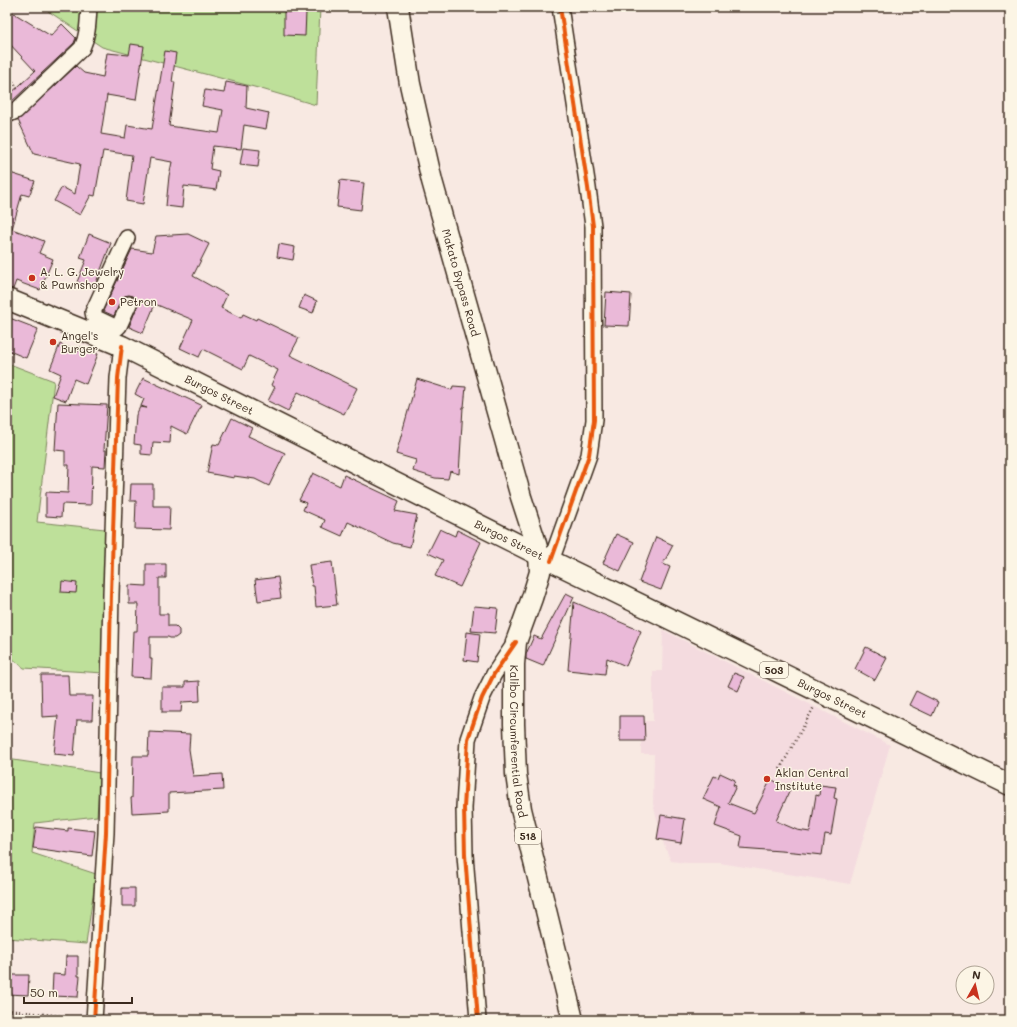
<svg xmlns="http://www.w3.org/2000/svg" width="1017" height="1027" font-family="Mali,sans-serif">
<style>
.built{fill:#f4dbdf}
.green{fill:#bee09a;stroke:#7c855c}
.building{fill:#eab9d8;stroke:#3b2a1e}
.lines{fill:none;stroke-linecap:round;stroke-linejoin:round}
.minor-casing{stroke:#3b2a1e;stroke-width:18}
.major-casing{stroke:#3b2a1e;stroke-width:23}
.path{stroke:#3b2a1e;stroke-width:2.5;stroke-dasharray:1 3;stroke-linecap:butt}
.minor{stroke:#fcf5e5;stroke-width:15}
.major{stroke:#fcf5e5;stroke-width:20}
.cycleway-casing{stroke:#fcf5e5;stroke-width:6}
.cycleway{stroke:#e8590c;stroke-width:4}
.poi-dot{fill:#c8321e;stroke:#fcf5e5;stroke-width:1.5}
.labels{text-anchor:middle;stroke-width:3;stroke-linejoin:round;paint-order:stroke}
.shield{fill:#fcf5e5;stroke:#75675a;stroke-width:1}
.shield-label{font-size:10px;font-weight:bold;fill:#3b2a1e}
.poi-label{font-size:11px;fill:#3b2a1e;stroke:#fcf5e5;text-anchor:start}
.street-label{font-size:11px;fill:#3b2a1e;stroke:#fcf5e5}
</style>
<rect width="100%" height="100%" fill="#f8e9e2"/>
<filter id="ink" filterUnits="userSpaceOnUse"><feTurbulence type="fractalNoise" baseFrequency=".025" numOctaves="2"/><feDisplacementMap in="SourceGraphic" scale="8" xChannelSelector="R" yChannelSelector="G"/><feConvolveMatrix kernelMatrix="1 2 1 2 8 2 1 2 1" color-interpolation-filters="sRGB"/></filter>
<g filter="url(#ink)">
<path class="built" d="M7,78L18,92L22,102L7,112Z
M663,630L890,745L850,884L720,863H686L671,861L664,845L653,804L654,754H641V721H653V671H662Z"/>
<path class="green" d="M42,7H320L316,105L258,88L102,47Z
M7,363L54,381L37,522L105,529L104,673L24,668L7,654Z
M7,759L100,773L97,816L35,823L32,853L96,874L86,944L7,938Z"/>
<path class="building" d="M7,9L51,36L62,24L76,38L74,43L9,104L7,97L35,71L7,41Z
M284,12H306L305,36L284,35Z
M131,44L144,46L136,100L107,95L101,134L125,138L127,125L152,129L165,51L176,53L172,82H175L169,126L219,133L223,110L202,106L205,90L224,93L226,82L247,86L246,108L269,113L266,129L244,125L241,149L213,146L210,169L219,171L216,190L184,186L182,208L166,206L169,176L172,162L150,158L143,204L126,201L132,155L103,151L95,196L91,195L80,215L54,201L62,187L75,194L80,164L34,154L18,120L76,66L84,73L103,77L107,53L129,55Z
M243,148L260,150L258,167L240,165Z
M7,172L35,181L29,196L22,194L12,229L44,241L39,253L53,259L40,290L16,281L13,289L7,288V204L11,190L7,189Z
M340,180L364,183L361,210L337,207Z
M89,234L111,243L94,288L77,282L86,260L80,258Z
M188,234L209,244L193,276L227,295L221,308L241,318L243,314L256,320L257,318L299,338L290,355L357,388L344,414L298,392L288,411L268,401L275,387L271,385L278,370L249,356L243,369L203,349L199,357L180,348L193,320L155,304L143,333L129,327L138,304L136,298L133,296L129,295L124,296L121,300L114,316L103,311L132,249L152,252L156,236Z
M279,244L295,247L293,260L277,257Z
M606,292L631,294L629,326L604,325Z
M304,295L317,301L313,313L299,308Z
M7,317L38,329L26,358L7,350Z
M60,344L78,352L80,347L98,354L86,384L74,379L66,401L53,396L61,374L50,369Z
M143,378L201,405L187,434L171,426L170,443L153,442L152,455L141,454V445L134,444L136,415L140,407L147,408L141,406L144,399L135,394Z
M417,379L452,390L453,386L466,387L464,407H463L459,474L450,471L448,479L435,478L413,471L416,460L396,454Z
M58,403L107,405L104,450H106L105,467L92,466L91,505L62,504L61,517L46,516V492L68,493L69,465H65V451L55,450Z
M232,418L252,428L248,436L285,453L269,486L255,479L234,476V478L207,473L213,444L219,445Z
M313,473L340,486L344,475L399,501L395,511L417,515L410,547L393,543L348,522L342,536L322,527L325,520L303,510L306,503L299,500Z
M131,484H153V506H170L169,530L135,529L136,501H130Z
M440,529L455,536L457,530L481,542L460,587L435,576L443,560L428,553Z
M616,534L634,542L620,571L603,563Z
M656,537L673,545L663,564L670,567L661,590L639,582Z
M332,562L337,605L316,607L314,586H312L309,565Z
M146,564H166V578H159V614H168V626H175L179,630V635L175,638H170L168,637H150V659H152L151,678L131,677L133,631H137L138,604H129V585L146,586Z
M278,577L281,598L258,601L255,580Z
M62,581L77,583L76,593L61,592Z
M566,593L574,597L543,666L526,659V654L534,636L541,639Z
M574,602L641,631L626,666L607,658L605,674L568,670Z
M474,606L498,608L495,633L471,631Z
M467,632L480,634L477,662L464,660Z
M866,647L887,658L875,680L855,669Z
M734,673L744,677L738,691L728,686Z
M41,675H68L69,696H93L92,720H77L74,756L54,754L58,716L42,717Z
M199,681L200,701L182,702L181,712H162V687H185V682Z
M916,691L938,702L932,716L909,705Z
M620,716H644L645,741H620Z
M149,732L190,734L189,749L193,776L222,774L223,790L169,793V811L132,813L131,798H132L133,756H148Z
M720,773L735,780L733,785L736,786L728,803L754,813L771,779L790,790L776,821L797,830L810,832L816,795L819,796L820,785L836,787L834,798L837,799L831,835L825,834L822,855L794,852L740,848L742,836L715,826L721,807L703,799L714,776L718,778Z
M661,815L685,819L681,843L657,839Z
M36,827L68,831V828L95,831L92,856L33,848Z
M122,888H135V906H122Z
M66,956H78V976H80L78,997L52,996L53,974L65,975Z
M7,975H29L28,995L7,994Z"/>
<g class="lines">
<defs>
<path id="minor" d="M7,115L16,111L82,48C88,35 88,22 89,7
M127,238L93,312L94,317L117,328L119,326L129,304
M551,561L589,455L594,420L593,226L588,188L560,7
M94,1020L106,833L111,594L118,378L122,346
M478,1020L465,855L464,808L468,739L482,698L494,674L515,643"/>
<g id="major">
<path id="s1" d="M398,7L410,84L432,181L521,497L535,540L539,555L540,572L532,598L516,642L514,664V724L516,774L521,809L573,1020"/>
<path id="s2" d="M7,299L122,346L539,555L1010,785"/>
</g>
</defs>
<use href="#minor" class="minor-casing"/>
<use href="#major" class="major-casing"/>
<path class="path" d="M7,71L18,90
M780,769L814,707
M7,1010L80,1018"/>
<use href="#minor" class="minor"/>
<use href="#major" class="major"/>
<defs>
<path id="cycleway" d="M551,561L589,455L594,420L593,226L588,188L560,7
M94,1020L106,833L111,594L118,378L122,346
M478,1020L465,855L464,808L468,739L482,698L494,674L516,642"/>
</defs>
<use href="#cycleway" class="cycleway-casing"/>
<use href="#cycleway" class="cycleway"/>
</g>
</g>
<g class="poi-dot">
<circle cx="32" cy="278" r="4"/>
<circle cx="112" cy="302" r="4"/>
<circle cx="53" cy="342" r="4"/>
<circle cx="767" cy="779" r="4"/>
</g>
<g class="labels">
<g class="shield">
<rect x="760" y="662" width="28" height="16" rx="3"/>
<rect x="515" y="828" width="26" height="16" rx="3"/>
</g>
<g class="shield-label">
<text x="774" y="674">503</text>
<text x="528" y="840">518</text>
</g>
<g class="poi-label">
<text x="40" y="276">A. L. G. Jewelry<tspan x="40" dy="13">&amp; Pawnshop</tspan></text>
<text x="120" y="306">Petron</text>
<text x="61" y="340">Angel's<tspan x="61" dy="13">Burger</tspan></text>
<text x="775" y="777">Aklan Central<tspan x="775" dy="13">Institute</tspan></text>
</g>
<g class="street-label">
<text dy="4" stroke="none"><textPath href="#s1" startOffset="283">Makato Bypass Road</textPath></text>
<text dy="4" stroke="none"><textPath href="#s2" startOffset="233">Burgos Street</textPath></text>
<text dy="4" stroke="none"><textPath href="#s2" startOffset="557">Burgos Street</textPath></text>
<text dy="4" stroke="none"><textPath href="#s2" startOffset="917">Burgos Street</textPath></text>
<text dy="4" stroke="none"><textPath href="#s1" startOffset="757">Kalibo Circumferential Road</textPath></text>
</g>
</g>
<rect width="1017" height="1027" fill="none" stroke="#fcf5e5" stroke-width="24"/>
<rect x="12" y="12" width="993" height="1003" fill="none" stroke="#3b2a1e" stroke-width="1.5" filter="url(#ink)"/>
<g transform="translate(975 985) rotate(8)"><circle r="19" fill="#fcf5e5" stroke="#afa495"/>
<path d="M0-3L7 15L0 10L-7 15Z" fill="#c8321e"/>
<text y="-6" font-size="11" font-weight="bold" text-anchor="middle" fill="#3b2a1e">N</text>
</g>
<path d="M24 997v6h108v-6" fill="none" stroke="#3b2a1e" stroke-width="2"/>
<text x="30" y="997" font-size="12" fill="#3b2a1e" stroke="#fcf5e5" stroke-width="3" paint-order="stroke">50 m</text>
</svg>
